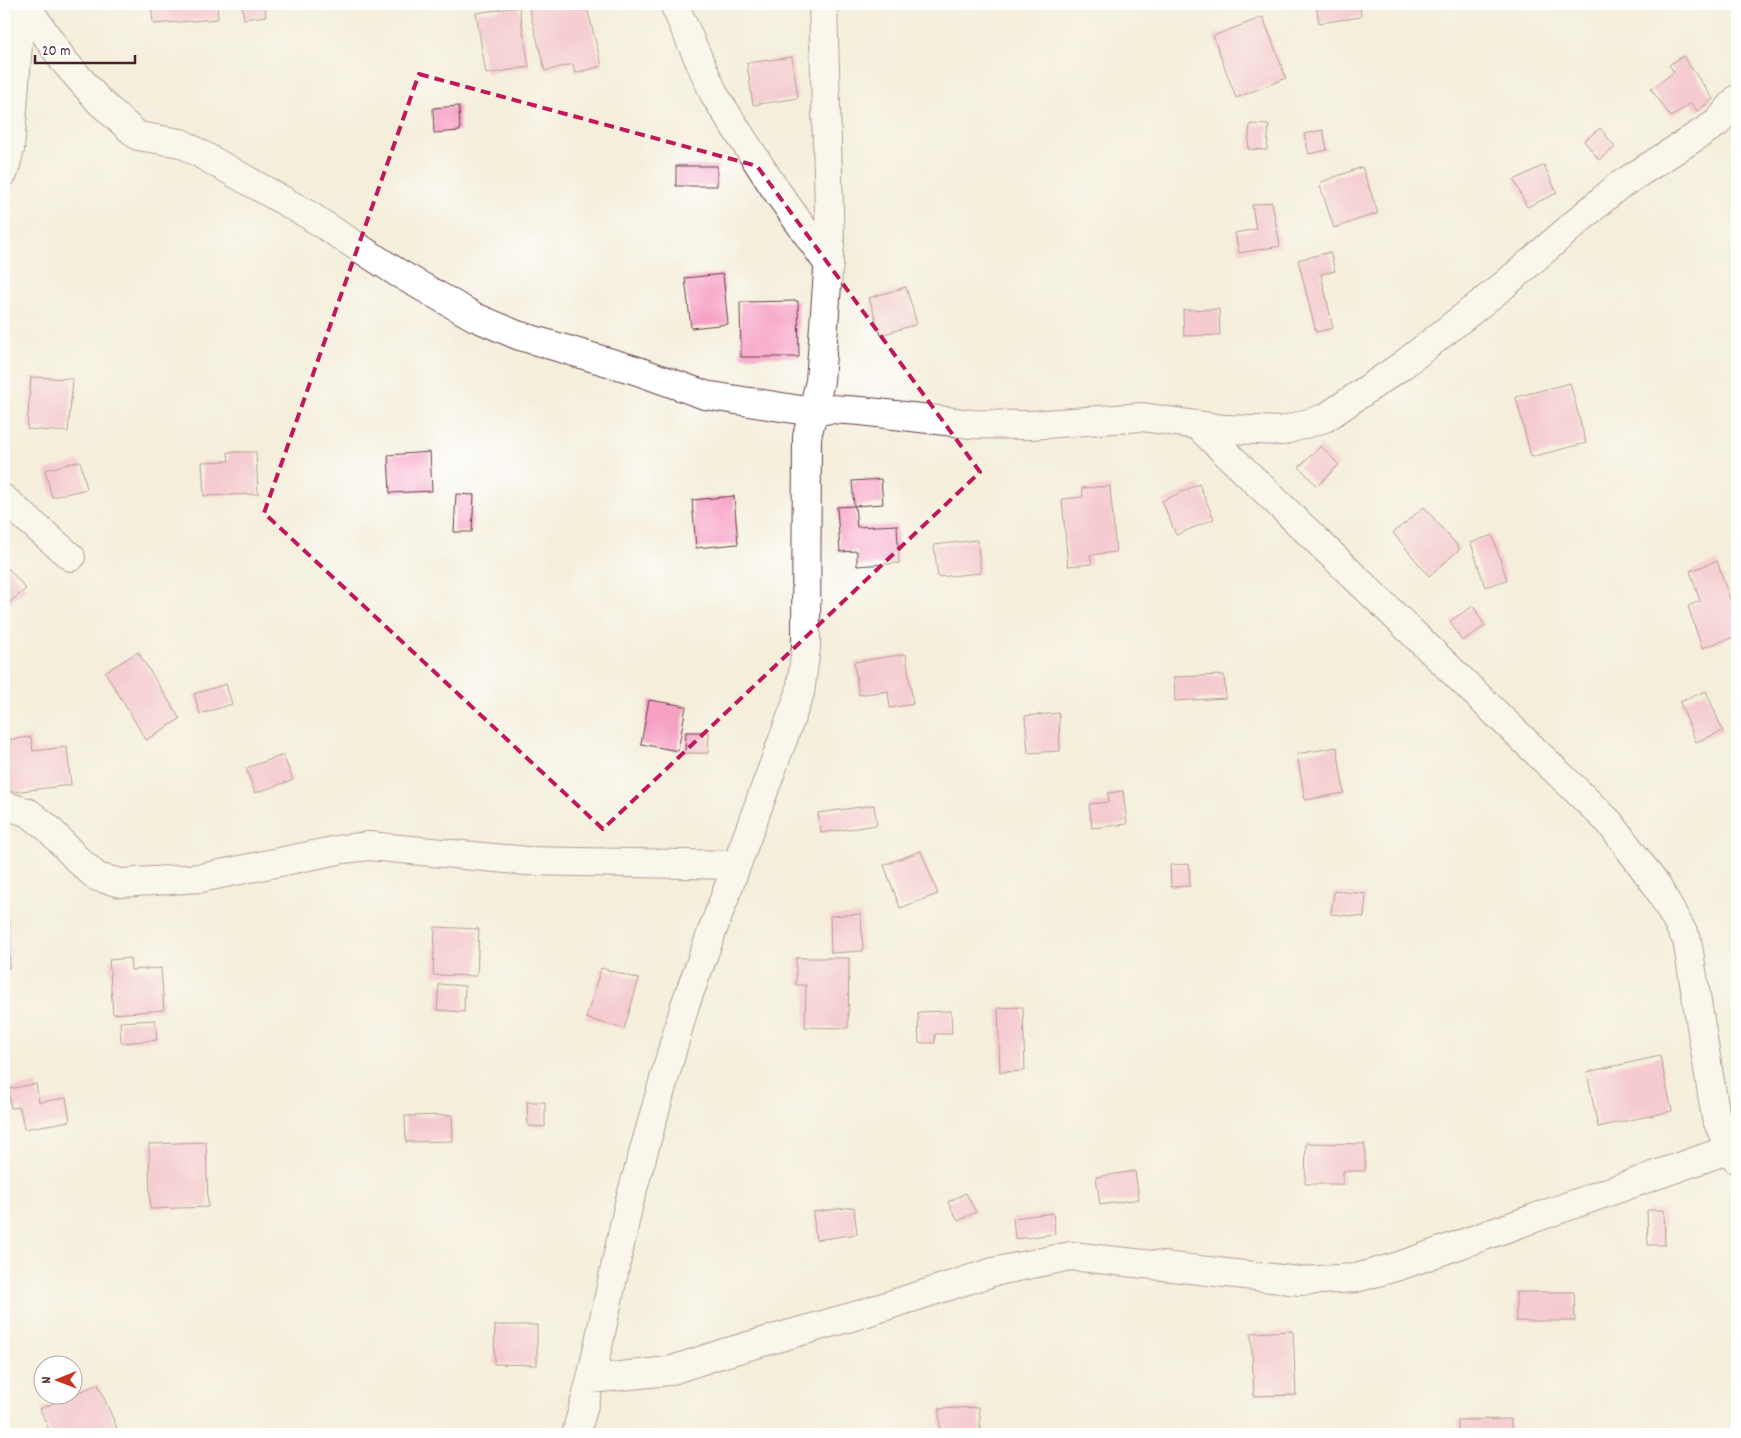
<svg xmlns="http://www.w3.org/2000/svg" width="1741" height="1438" font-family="Dekko,sans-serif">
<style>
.building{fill:#f6a0c4}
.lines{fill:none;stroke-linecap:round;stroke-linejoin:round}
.street-casing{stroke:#643e45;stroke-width:30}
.street{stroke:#fff;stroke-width:28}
.marked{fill:none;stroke:#c2185b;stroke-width:4;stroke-dasharray:10 6;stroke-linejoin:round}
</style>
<rect width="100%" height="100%" fill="#fff"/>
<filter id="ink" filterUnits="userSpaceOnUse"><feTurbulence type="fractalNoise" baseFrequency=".02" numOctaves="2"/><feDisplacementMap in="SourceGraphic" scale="10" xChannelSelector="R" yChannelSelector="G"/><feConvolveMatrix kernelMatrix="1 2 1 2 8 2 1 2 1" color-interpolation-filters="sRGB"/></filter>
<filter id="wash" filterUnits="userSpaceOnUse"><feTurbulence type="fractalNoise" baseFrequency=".0096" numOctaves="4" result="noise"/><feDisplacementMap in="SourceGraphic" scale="20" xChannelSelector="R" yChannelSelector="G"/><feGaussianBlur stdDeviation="1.12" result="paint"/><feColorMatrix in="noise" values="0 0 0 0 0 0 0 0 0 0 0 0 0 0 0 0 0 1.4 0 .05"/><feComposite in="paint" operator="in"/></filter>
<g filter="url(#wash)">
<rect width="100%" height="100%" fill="#f4eedb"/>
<g id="blocks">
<path class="building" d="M151,4H217L218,19L153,24Z
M242,4H265L266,16L244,19Z
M528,4H586L602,66L575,73L573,64L545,71Z
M1316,4H1360L1361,17L1319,23Z
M519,7L529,67L486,74L476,13Z
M1263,17L1286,78L1236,98L1213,36Z
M1683,56L1713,99L1697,111L1691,103L1671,117L1651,89L1674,72L1669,65Z
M792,57L798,98L753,105L747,63Z
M459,106L460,131L434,133L433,108Z
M1250,124L1269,125L1267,150L1248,149Z
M1600,128L1615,147L1599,160L1584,141Z
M1323,130L1327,150L1309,154L1304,134Z
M1544,165L1557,193L1527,207L1514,180Z
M676,166H717V186H676Z
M1362,167L1378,213L1334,228L1319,183Z
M1272,202L1280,246L1239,253L1235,233L1256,229L1252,205Z
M1330,252L1335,271L1321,274L1333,328L1316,332L1298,260Z
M723,274L728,324L691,328L685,278Z
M906,287L917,324L881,335L869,298Z
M798,301L799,357H741L740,302Z
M1219,309L1220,335L1184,336L1183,310Z
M31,377L73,379L68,432L27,429Z
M1570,383L1586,443L1531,457L1516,397Z
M1321,446L1339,465L1317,486L1299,467Z
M228,452H256L258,494L204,496L202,462L229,461Z
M430,452L432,491L390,493L388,455Z
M80,461L87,489L52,497L45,470Z
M881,479L883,504L854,506L852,481Z
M1199,484L1214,519L1176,535L1162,501Z
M1110,486L1116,552L1090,555L1092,564L1068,566L1062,499L1083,497L1082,488Z
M456,494L474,495L472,532H454Z
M734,496L738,544L696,548L692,500Z
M855,506L857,527L897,525L899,563L857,566V551L840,552L837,507Z
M1424,507L1460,549L1429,576L1393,533Z
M1492,535L1507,580L1485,587L1471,543Z
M977,540L981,573L938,577L934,545Z
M1717,561L1737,620V636L1702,648L1688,606L1700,601L1690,571Z
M8,568L26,589L4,607V572Z
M1473,606L1485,626L1462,641L1450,621Z
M138,652L180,719L146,740L105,672Z
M906,654L913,704L890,708L888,691L859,695L854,662Z
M1224,675L1226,698L1175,701L1174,677Z
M226,684L232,704L200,714L194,694Z
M1706,691L1723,731L1696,742L1680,702Z
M649,700L686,706L678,751L641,744Z
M1059,713L1060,751L1028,753L1025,716Z
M686,732H709L708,753H685Z
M31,737L33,751L67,747L71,785L4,793V740Z
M1337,747L1344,793L1305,800L1297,754Z
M283,755L293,780L255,793L246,768Z
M1123,791L1127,824L1092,828L1089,804L1109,802L1108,793Z
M874,805L877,825L821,833L818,813Z
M921,851L938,894L900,908L884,865Z
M1189,864L1190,886L1171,887L1170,865Z
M1334,891L1366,894L1364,917L1331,914Z
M861,914L863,951L831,953L830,916Z
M4,920H9V968H4Z
M435,927L479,929L477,976L433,975Z
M130,958L131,970L161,968L164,1010L113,1014L109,960Z
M796,958H849L848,1028L805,1027L806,985H796Z
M601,968L639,979L624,1029L586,1018Z
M439,984L465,986L464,1012L437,1010Z
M1023,1007L1025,1071L1000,1072L998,1008Z
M951,1011L952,1034H935V1043H919L918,1012Z
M155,1020L157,1040L121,1043L120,1022Z
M1660,1056L1672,1111L1598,1127L1587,1072Z
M36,1084L39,1102L66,1098L70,1121L24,1129L20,1107L11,1108L8,1089Z
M527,1102H545V1127L528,1126Z
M452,1115L453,1141L406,1142L405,1116Z
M206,1142L208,1207L150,1209L149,1144Z
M1306,1143L1365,1144V1171H1343V1184H1305Z
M1135,1171L1139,1199L1100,1205L1096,1177Z
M966,1193L976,1212L958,1221L948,1202Z
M854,1207L857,1234L816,1240L813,1212Z
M1647,1210H1664L1665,1245H1648Z
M1053,1213L1055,1234L1015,1239L1013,1218Z
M1516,1292H1574L1575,1321H1516Z
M495,1325H537V1365L494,1364Z
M1293,1331L1296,1395L1254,1396L1251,1333Z
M98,1384L117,1428L103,1434H51L40,1409Z
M979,1407L981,1434H940L939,1409Z
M1511,1419V1434H1458V1420Z"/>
</g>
</g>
<g filter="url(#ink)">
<use href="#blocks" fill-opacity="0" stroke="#643e45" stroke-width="1"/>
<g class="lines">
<defs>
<path id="street" d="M25,4L63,60L100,102L138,136L181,143L307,214L398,273L475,317L517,335L635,370L705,395L813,412L831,409L861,411L971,424L1031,425L1142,417L1224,429L1282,431L1325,418L1404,364L1503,286L1617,187L1717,123L1737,99
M674,4L715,96L773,186L829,265
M4,172L10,149L21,4
M1197,425L1610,823L1657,886L1687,940L1716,1118L1730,1149L1737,1160
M4,499L71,557
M4,805L29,813L48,828L77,859L97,877L121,883L201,878L343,849L369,846L527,861L736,865
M591,1379L669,1371L724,1353L858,1315L993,1272L1071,1256L1300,1281L1356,1278L1399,1266L1730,1149
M576,1434L591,1379L629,1203L685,1005L800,693L806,648L807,437L820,381L830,243L823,4"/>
</defs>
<use href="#street" class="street-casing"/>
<use href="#street" class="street"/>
</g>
</g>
<path d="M0 0H1741V1438H0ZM419,74L757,166L980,472L603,829L264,513Z" fill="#f4eedb" fill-opacity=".55" fill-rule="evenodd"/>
<path class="marked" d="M419,74L757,166L980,472L603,829L264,513Z"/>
<rect width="1741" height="1438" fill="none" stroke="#fff" stroke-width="20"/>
<g transform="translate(58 1380) rotate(269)"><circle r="24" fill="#ffffff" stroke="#b7a5aa"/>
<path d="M0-4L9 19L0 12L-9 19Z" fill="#c8321e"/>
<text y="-8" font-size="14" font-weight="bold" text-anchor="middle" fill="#4a1f2b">N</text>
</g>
<path d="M35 55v8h100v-8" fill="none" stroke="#4a1f2b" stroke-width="2.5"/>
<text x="42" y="55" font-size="15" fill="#4a1f2b" stroke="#ffffff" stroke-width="4" paint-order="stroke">20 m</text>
</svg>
